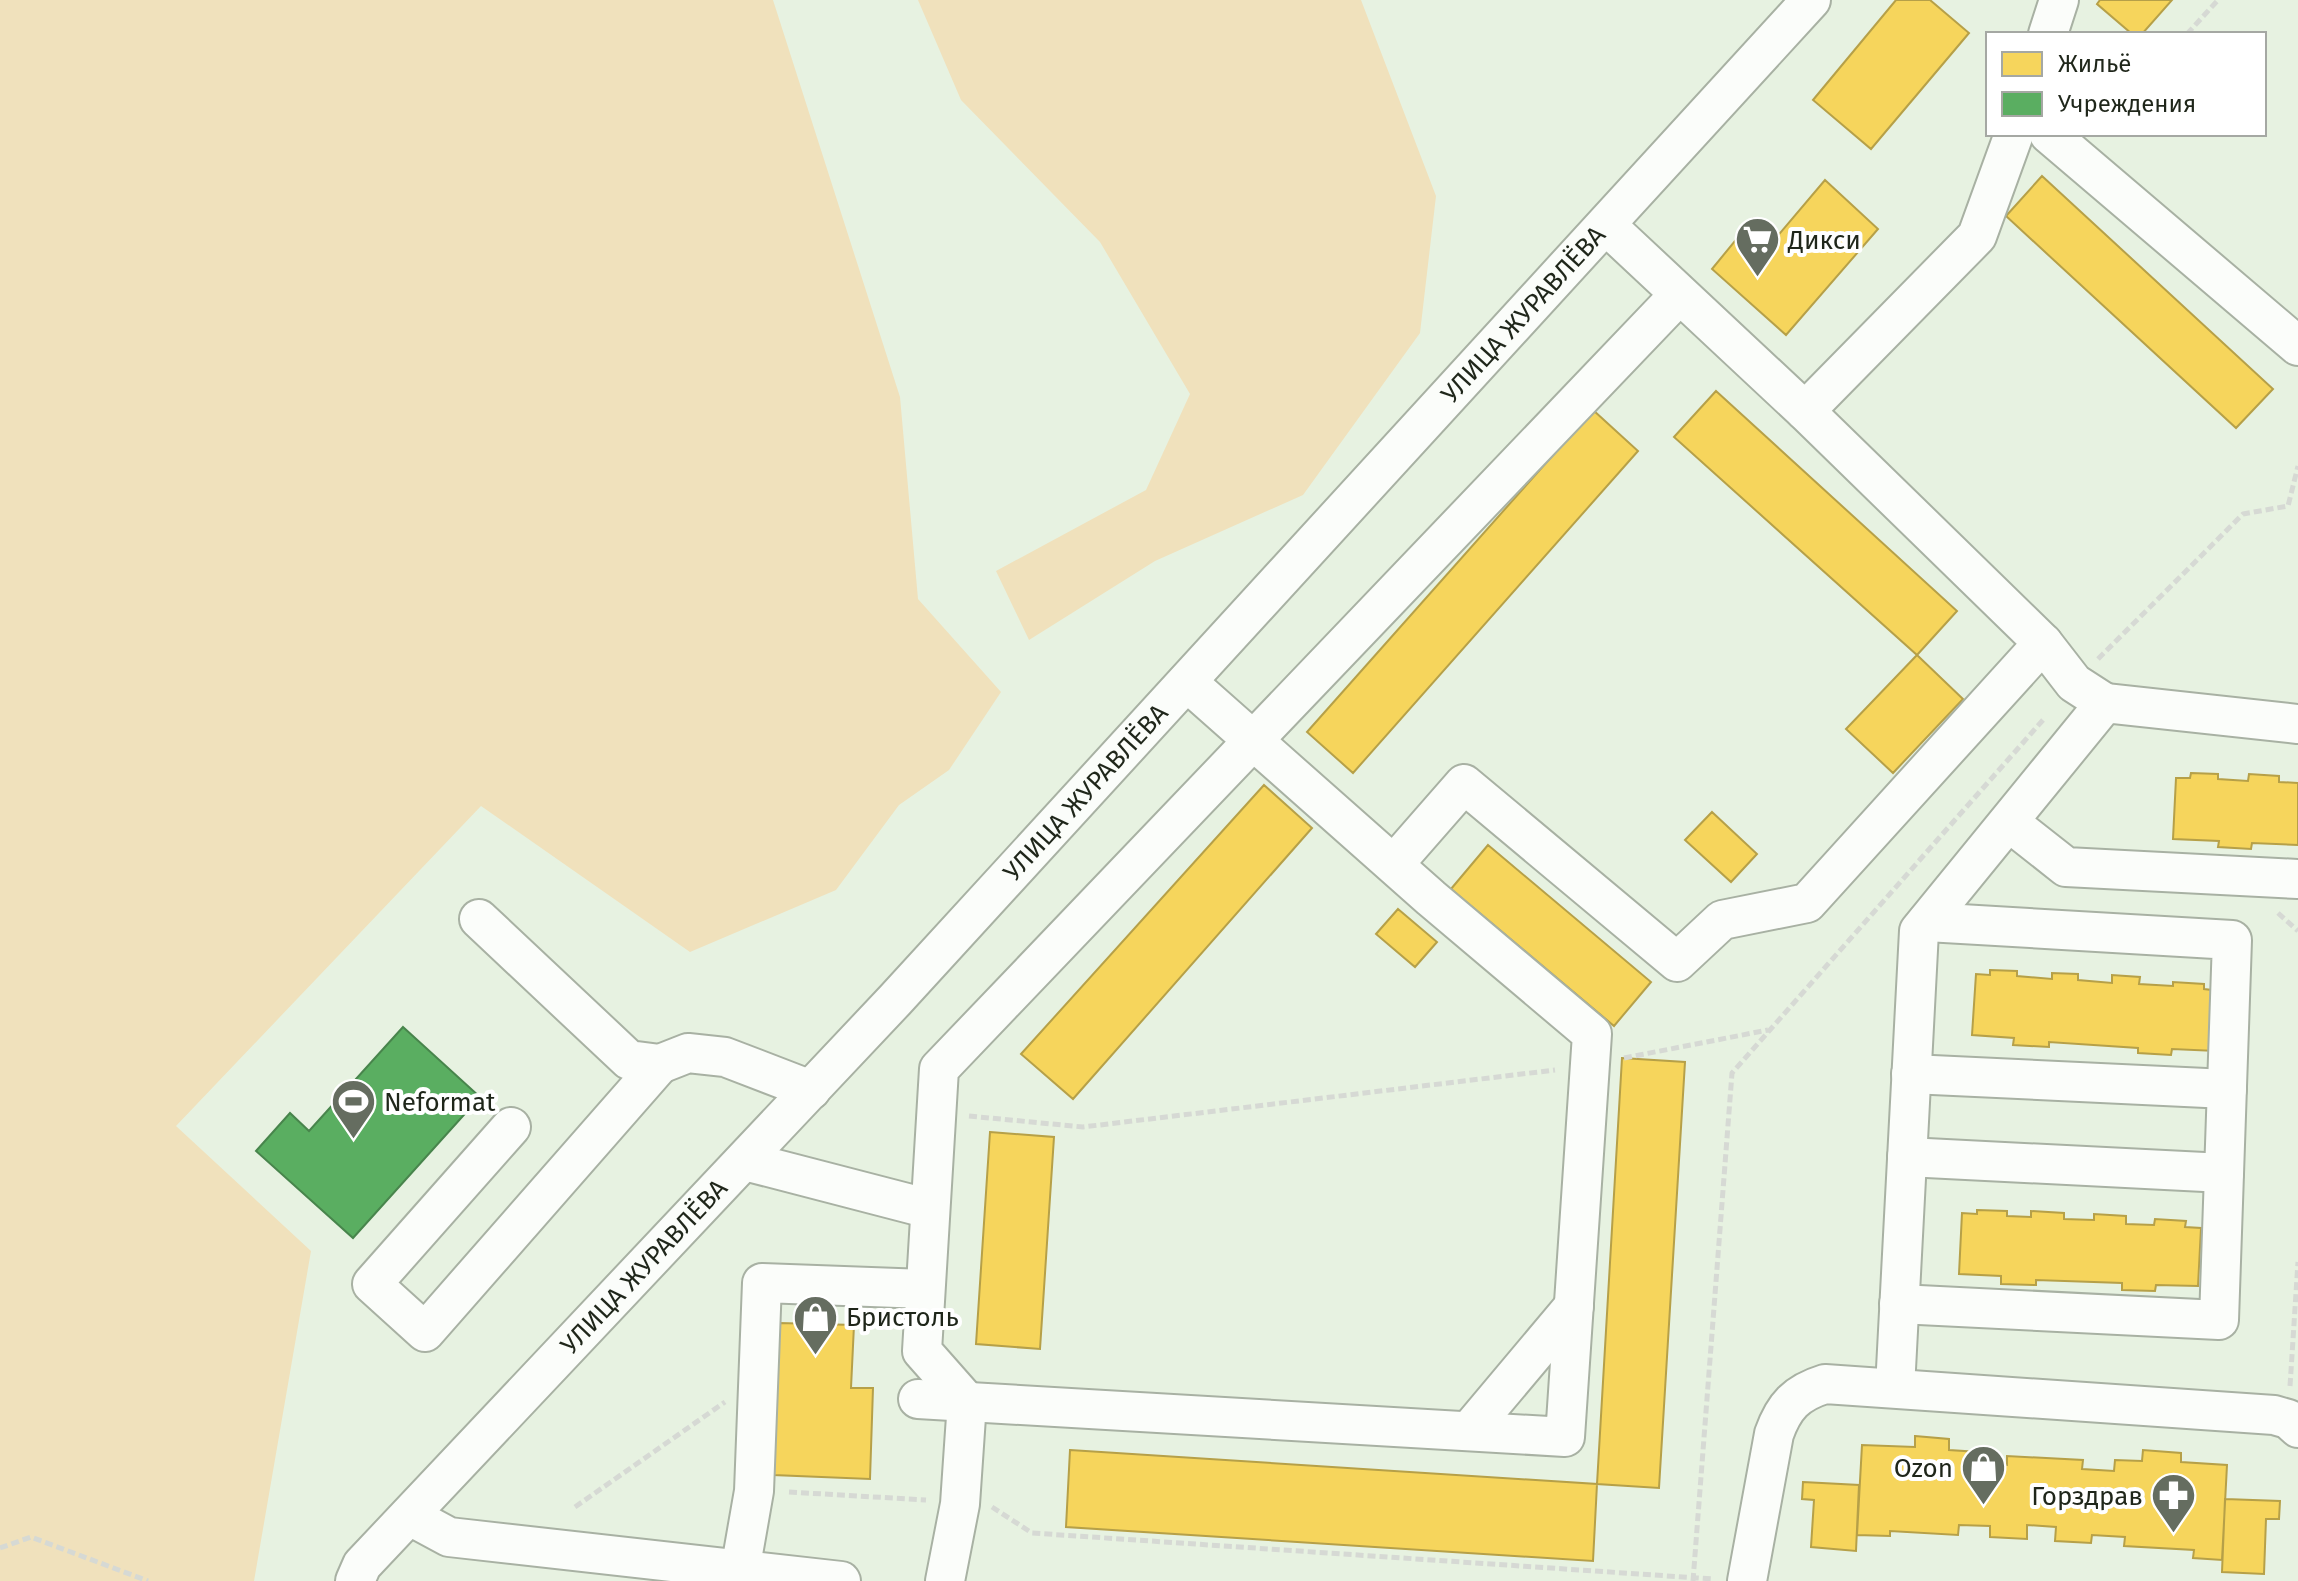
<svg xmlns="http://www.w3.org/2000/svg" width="2298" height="1581" font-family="'Fira Sans',sans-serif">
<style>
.green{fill:#f0e1bc}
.homes{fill:#f6d55c;stroke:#b6a048;stroke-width:2}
.public{fill:#5aae61;stroke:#48854c;stroke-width:2}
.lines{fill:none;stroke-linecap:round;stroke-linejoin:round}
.minor-casing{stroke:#a8b1a3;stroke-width:42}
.path{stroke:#d6d9d4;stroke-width:5;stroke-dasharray:8 4;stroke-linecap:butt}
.minor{stroke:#fbfdfa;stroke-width:38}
.labels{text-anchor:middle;stroke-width:8;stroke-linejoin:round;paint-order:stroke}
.poi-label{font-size:26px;fill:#1f261a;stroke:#fff;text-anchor:start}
.street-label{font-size:26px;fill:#1f261a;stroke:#fff}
</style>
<rect width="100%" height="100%" fill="#e7f2e1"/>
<path class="green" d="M0,0H773L900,397L918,599L1001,692L949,770L899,805L836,890L690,952L481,806L176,1126L311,1251L254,1581H0Z
M918,0H1361L1436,196L1420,333L1303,495L1155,561L1029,640L996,571L1146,490L1190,394L1100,242L961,100Z"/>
<path class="homes" d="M1896,0H1930L1969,33L1871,149L1813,100Z
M2100,0H2172L2142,34H2132L2097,4Z
M2042,176L2273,389L2236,428L2006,216Z
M1825,180L1878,229L1786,335L1712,269L1753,219L1775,239Z
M1716,391L1957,611L1917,655L1674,437Z
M1593,410L1638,451L1353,773L1307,732Z
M1917,655L1963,699L1893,773L1846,729Z
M2191,773L2218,774V779L2248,781L2249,774L2279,776V782L2298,783V845L2252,843L2251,849L2218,847L2219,841L2173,839L2176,778H2190Z
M1264,785L1312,828L1073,1099L1021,1054Z
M1712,812L1757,854L1731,882L1685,840Z
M1488,845L1651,982L1614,1026L1451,889Z
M1398,909L1437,942L1415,967L1376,934Z
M1990,970L2017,971V976L2052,979V973L2078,974V980L2112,983V975L2140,977L2139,984L2173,986V982L2204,984V989L2220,991L2216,1051L2172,1049L2171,1055L2138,1053V1048L2049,1042V1047L2013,1045L2014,1038L1972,1035L1976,974L1990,975Z
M1622,1058L1685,1062L1659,1488L1597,1484Z
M990,1132L1054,1137L1040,1349L976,1344Z
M1977,1210L2007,1211V1216L2031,1217V1211L2064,1213V1219L2094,1220V1214L2126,1216V1224L2154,1225L2155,1219L2186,1221L2185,1227L2201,1228L2198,1286L2156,1285L2155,1291L2122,1290V1283L2036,1280V1285L2001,1284V1276L1959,1274L1962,1213L1977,1214Z
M779,1323L854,1325L851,1388H873L870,1479L773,1475Z
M1915,1436L1949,1439V1450L1979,1452L1978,1463L2007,1465V1456L2083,1460L2082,1469L2114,1471L2115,1460L2142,1461L2143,1450L2181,1453V1462L2227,1465L2222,1560L2193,1558L2194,1550L2124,1546L2125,1537L2092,1535L2091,1543L2055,1541L2056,1527L2027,1525V1539L1990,1537V1526L1959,1525L1958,1535L1890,1531V1536L1857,1535L1862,1445L1915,1447Z
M1070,1450L1597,1484L1593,1561L1066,1527Z
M1803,1482L1859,1485L1856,1551L1811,1547L1814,1500L1802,1499Z
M2225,1499L2280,1501L2279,1519H2266L2264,1574L2222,1572Z"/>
<path class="public" d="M403,1027L480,1097L353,1238L256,1151L290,1113L309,1131Z"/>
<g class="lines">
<defs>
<g id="minor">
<path d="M2048,34L2059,0"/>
<path d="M2049,134L2298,346"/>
<path d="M1805,411L1977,236L2014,134"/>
<path d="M2043,643L2074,683L2105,703"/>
<path d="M2009,822L2066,867L2298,879"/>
<path d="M1394,864L1464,784L1677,962L1722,920L1807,903L2043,643L1805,411L1606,225"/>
<path d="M479,919L629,1060L660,1064L688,1053L725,1057L811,1090"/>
<path d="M1911,1074L2227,1089"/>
<path d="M511,1127L372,1284L425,1332L660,1064"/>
<path d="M1907,1157L2224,1173"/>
<path d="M745,1161L930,1209"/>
<path d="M1899,1304L2219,1320L2232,940L1927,922"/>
<path d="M1895,1388L1919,931L2105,703L2298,724"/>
<path d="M918,1399L1565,1437L1592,1034L1431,898L1187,682"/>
<path d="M1469,1431L1574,1306"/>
<path d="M410,1516L449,1537L841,1581"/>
<path d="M740,1571L754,1491L762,1283L925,1289"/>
<path id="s1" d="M355,1581L362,1565L895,1000L1811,0"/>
<path d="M945,1581L960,1504L967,1402L922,1351L939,1069L1679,295"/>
<path d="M1747,1581L1774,1434C1784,1406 1796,1393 1825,1384L2274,1415L2288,1419L2298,1428"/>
</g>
</defs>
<use href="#minor" class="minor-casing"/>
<path class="path" d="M2187,34L2218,0
M2098,659L2243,514L2288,506L2298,466
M2278,913L2298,931
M1624,1058L1768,1030
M969,1116L1083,1127L1555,1070
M2290,1386L2298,1262
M789,1492L926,1500
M575,1507L725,1402
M992,1507L1032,1533L1713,1579
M0,1548L31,1537L148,1581
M1693,1581L1732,1073L2043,720"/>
<use href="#minor" class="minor"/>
</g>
<defs>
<symbol id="supermarket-pin" viewBox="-11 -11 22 30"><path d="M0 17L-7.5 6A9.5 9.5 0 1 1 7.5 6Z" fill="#656d60" stroke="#fff"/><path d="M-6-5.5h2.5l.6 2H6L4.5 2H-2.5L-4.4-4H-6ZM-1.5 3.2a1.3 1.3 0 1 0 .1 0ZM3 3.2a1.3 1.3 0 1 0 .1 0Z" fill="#fff"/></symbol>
<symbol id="stadium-pin" viewBox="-11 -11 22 30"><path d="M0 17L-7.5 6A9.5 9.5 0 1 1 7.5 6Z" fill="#656d60" stroke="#fff"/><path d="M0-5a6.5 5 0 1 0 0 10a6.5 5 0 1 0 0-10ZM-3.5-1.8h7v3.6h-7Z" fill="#fff"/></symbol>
<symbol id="shop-pin" viewBox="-11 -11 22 30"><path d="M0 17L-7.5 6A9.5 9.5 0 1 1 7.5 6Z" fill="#656d60" stroke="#fff"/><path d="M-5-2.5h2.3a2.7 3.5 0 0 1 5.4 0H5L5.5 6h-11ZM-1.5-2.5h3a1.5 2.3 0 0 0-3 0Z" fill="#fff"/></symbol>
<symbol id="pharmacy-pin" viewBox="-11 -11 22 30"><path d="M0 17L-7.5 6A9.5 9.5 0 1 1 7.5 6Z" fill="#656d60" stroke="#fff"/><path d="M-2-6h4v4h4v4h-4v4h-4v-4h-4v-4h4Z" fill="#fff"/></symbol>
</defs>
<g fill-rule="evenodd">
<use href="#supermarket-pin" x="1732" y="214" width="51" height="69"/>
<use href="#stadium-pin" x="328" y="1076" width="51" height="69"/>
<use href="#shop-pin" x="790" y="1292" width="51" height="69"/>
<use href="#shop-pin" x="1958" y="1442" width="51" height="69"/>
<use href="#pharmacy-pin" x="2148" y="1470" width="51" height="69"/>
</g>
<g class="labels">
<g class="poi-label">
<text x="1788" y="249">Дикси</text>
<text x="384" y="1111">Neformat</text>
<text x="846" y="1326">Бристоль</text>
<text x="1953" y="1477" text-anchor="end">Ozon</text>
<text x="2143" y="1505" text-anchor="end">Горздрав</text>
</g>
<g class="street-label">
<text dy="9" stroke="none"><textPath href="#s1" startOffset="1724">УЛИЦА ЖУРАВЛЁВА</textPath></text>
<text dy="9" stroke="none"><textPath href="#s1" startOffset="1076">УЛИЦА ЖУРАВЛЁВА</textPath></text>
<text dy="9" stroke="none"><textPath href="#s1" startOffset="428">УЛИЦА ЖУРАВЛЁВА</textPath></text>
</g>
</g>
<rect x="1986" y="32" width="280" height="104" fill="#ffffff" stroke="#a5a8a3" stroke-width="2"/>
<rect x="2002" y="52" width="40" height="24" fill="#f6d55c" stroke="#a5a8a3" stroke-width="2"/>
<text x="2058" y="72" font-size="24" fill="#1f261a">Жильё</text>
<rect x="2002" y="92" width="40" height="24" fill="#5aae61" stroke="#a5a8a3" stroke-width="2"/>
<text x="2058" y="112" font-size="24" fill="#1f261a">Учреждения</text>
</svg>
